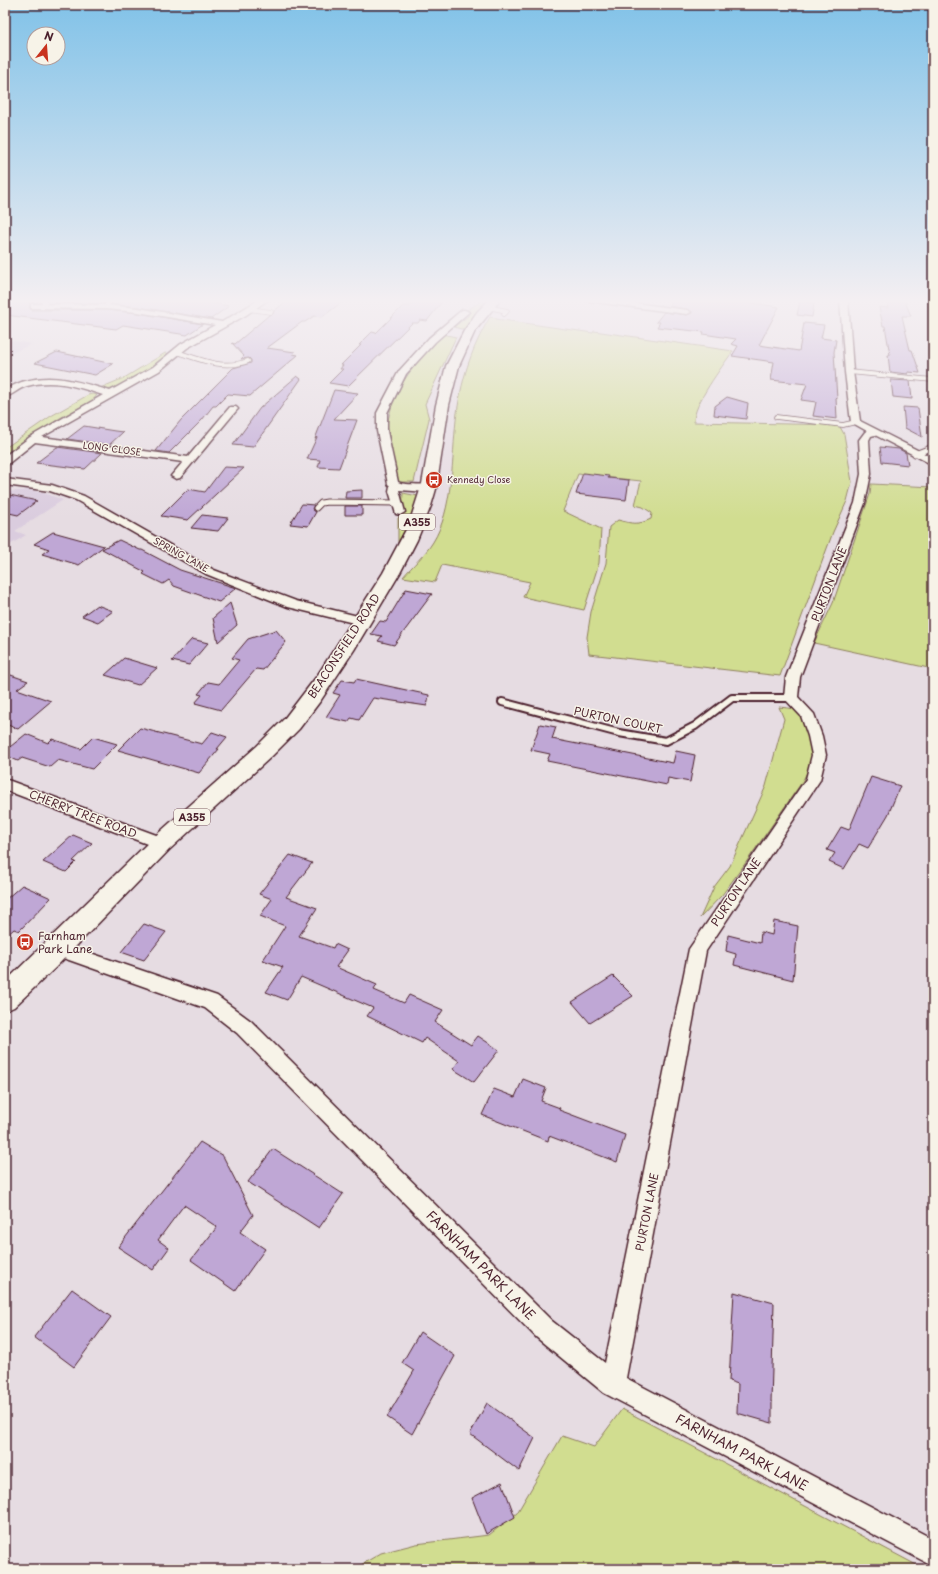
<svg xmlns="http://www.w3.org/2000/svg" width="938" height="1574" font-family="'Playpen Sans',sans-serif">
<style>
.built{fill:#daccde}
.green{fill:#d1dd90;stroke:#8e7e5e}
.building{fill:#bfa7d5;stroke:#4a1f2b}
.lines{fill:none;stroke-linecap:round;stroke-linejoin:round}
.lane-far2-casing{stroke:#4a1f2b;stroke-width:5.5}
.lane-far1-casing{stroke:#4a1f2b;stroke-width:7}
.lane-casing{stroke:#4a1f2b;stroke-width:10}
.street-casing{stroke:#4a1f2b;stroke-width:3}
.primary-casing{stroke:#4a1f2b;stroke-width:3}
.lane-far2{stroke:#f7f3e8;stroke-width:4}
.lane-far1{stroke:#f7f3e8;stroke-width:5}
.lane{stroke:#f7f3e8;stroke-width:6}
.street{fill:#f7f3e8;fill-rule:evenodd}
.primary{fill:#f7f3e8;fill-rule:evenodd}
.labels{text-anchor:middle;stroke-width:3;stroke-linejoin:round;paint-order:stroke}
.far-street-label{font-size:9px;fill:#4a1f2b;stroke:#f7f3e8}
.far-poi-label{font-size:9px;fill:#4a1f2b;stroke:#f7f3e8;text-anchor:start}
.shield{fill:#f7f3e8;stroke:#7e5f64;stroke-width:1}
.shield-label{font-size:10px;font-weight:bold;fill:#4a1f2b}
.street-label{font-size:11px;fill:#4a1f2b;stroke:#f7f3e8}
.poi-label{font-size:11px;fill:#4a1f2b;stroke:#f7f3e8;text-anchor:start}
.near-street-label{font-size:13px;fill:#4a1f2b;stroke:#f7f3e8}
</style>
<rect width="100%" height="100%" fill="#e6dce2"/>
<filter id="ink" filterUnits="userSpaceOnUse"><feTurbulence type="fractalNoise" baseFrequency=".025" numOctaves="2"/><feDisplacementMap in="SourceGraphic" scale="8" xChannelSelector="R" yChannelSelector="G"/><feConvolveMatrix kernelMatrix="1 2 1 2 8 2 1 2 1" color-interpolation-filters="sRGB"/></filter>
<g filter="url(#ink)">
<path class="built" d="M5,339L13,341L32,344L5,356Z
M30,490L47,494L63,500L15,531L26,535L5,548V492Z"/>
<path class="green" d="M485,299L489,300L466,328L461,329L454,327L468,316L469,311L467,310Z
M490,317L496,318V319L593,333L594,331L733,351C722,367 693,404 694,422L839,425L844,434L852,482L847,501L833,532L780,676L589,654L587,637L591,612L606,563L609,527L618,520C633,524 638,525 651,519L652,513L643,507L635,505L641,481L578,474L563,511L601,529L599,563L584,610L523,597L530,582L442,565L435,582L403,577C412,566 425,555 433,542C453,510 452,458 456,420C461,381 470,351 490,317Z
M442,334L456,337L425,404L429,419L414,482H397L387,424L395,394L418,360Z
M165,353L170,354C162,363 123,387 112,389C107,390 104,390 100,388L124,378Z
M92,394L97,395L93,400L60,418L5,456V448L51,416L88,395Z
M871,484L933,487V669L814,643L833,603L870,494Z
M403,493L418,496L413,515L398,543V518L402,513Z
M779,707L797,709L807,722L815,757L802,782L747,861L722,895L700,918L714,887L730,866L766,786L784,719Z
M622,1409L924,1569H354L381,1553L416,1544L489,1535L517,1513L562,1436L594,1447Z"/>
<path class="building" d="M12,299L38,303H30V308L31,310H106L138,313L203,324L187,335L123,325L116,329L5,315V303Z
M61,299H106L104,303H54Z
M113,299H192L229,306L211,319L138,307L111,304Z
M289,299H346L322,317L314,316L305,322H302L267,348L295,352L293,354L298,355L250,396L228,394L216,406H213L202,420L169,453L156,451L181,420L233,368L251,363V360L249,358L241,359L244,356L232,343L235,344L269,315L273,314L274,311Z
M419,299H444L427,321L420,320L418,323H412L348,386L329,383L343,369H340L343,365H341L361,345H359L372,332L376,333L403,306H409Z
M676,299H725L779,307L759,345L799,351L804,323L824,325L821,338L836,340L834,352L837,399L836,398L837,419L813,416L816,402L801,400L807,384L771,380L774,362L732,356L738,346L731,344L736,339L703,334L704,332L657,327L660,322H656L664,312L687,315L692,313L687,309L669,306Z
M886,299H904L911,316H902L910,350H912L920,373L908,372V374L890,372L888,355H890L885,326H883L879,307L889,308Z
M800,301L814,303L812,317L797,315Z
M57,352L113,364L95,375L35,363Z
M297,376L301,379L253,447L233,445L260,408Z
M891,380L910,381L912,399L893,397Z
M334,390L358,393L334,419L357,420L339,468L318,467L320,460L307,459L317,437L315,439Z
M727,397L748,403L746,419L714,415L715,406Z
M903,407L918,408L922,437L905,428Z
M84,426L115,431L123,432L109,445L67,439Z
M57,447L102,453L85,469L36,463Z
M880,447L899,449L906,453L908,465L882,462Z
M224,467L244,468L188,520L161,516L188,489L205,492Z
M583,473L609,476L608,478L629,480L626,500L576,494Z
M362,490V498H345L346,491Z
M5,494L37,501L18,515L5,512Z
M302,504L314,505L312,509L316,512L308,526L290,524Z
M345,506H362V515H345Z
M202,515L228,518L218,531L191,528Z
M53,532L104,546L79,565L42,554L49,549L34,544Z
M119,540L140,550H142L180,570L236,588L219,602L174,586L169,580L163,584L143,574L145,572L102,549Z
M406,589L432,594L394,645L378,641L382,636L371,634L380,621L386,622Z
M230,603L237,625L218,642L213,618Z
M97,605L113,611L98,622L82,616Z
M276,630L286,642L263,670L256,669L221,710L195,703L202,695L198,694L208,682L219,684L239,660L232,658L248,639Z
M192,639L208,643L189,665L172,661Z
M124,658L157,668L138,685L105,675Z
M5,673L28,681L17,689L51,701L18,729L5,724Z
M356,679L429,695L427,706L373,698L359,720L351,718L348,722L326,717L340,695L333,693L342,680L354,682Z
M540,724L556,727L552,739L673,763L676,751L695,755L690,782L668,778L667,785L547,761L550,754L531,750Z
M140,728L202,744L212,732L227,737L217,749H219L199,773L118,750Z
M26,734L48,743L52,739L81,749L93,737L117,744L92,769L58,760L50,767L22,758L18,761L5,755V751Z
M871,777L900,786L888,815L868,848L859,844L844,869L829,862L835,853L827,850L841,827L849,830Z
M73,835L92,843L73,861L76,862L66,872L43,862Z
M290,855L312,863L286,897L317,908L299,936L333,948L335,944L348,950L336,967L377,985L374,990L404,1003L409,995L443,1010L435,1022L471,1045L478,1036L499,1050L474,1082L453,1069L459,1061L425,1038L422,1043L367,1016L373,1008L301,977L287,1000L266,992L283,967L263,960L285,926L260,916L272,899L259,894Z
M22,885L51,898L19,931L14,929L5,937V900Z
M774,921L798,926L793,980L734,965L736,954L726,951L728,935L760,943L761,932L772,935Z
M144,924L166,932L144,960L121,952Z
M613,976L633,996L590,1023L572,1002Z
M523,1079L546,1088L541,1101L560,1108L559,1110L625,1135L617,1162L549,1136L548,1141L482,1115L494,1089L515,1097Z
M200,1142L223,1156L253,1215L240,1232L265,1249L235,1291L191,1260L217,1227L184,1205L158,1240L169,1248L153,1270L118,1247Z
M273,1149L343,1194L319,1228L248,1182Z
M72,1289L111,1317L74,1367L34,1337Z
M734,1292L774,1303L771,1402H772V1423L737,1413L738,1384L729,1381Z
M420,1332L455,1356L412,1434L387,1417L414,1371L402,1363Z
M487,1403L535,1438L519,1471L470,1434Z
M502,1482L515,1517L486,1534L472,1498Z"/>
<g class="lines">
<defs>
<path id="lane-far2" d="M38,299L46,302L41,306
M106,307L110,299
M488,307L507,311L504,314
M249,309L271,312
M177,352C201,360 223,370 248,361
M849,372L933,380
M776,417L843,425L856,422"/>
<path id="lane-far1" d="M915,454L933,447
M316,508L321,503L327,502L397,503"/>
<path id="lane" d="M502,702L619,733L666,741L695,726L732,698H791"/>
<path id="street" d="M260,299H269L246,315L187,348L159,371L42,437L188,457L230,407H236L238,409L236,411L180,478L176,479L171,476L183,462L35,442L9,463L5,464V456L30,437L103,395C79,387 53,378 27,386C19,388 13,395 5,397V390C39,369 75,380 110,391L153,367L181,344L215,325L138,312L106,309L34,308H31V304L106,305L138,308L222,322Z
M583,299H605L687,310L691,312L687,314L587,301Z
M840,299H848L853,372L860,421L933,458V465L875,435L871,436L869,440L871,474L865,503L800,677L798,697L814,714L822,736L826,755L820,780L706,951L626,1378L933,1539V1566L604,1393L536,1337L237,1033L205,1008L52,954L49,949L52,944L58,942L217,996L251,1021L552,1321L605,1363L689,949L806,779L812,755L808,736L801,716L784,698L786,677L855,503L861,474L859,440L865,432L867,431L851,422L845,372Z
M462,310H465L469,312L435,342L406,374L387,413V431L398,482C408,487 426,481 433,489L428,492L399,490L405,512L400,515L396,514L389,491L390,486L388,484L377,431V413L399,371L429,338Z
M5,479L52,485L84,496L214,570L296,601L366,618L368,621L366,624L362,625L288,607L206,574L76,500L50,491L5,485Z
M5,779L167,839L169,843L167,847L161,849L155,847L5,790Z"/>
<path id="primary" d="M490,299H501L475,331L459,366L449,405L436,489L431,506L417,540L400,573L354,650L321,700L299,729L272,756L169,850L55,968L14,1007L5,1011V982L153,838L257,746L284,719L317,676L383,573L409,524L422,484L436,405L446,366L464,331L477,312Z"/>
</defs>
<use href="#lane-far2" class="lane-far2-casing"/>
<use href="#lane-far1" class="lane-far1-casing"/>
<use href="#lane" class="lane-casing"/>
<use href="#street" class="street-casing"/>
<use href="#primary" class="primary-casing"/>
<use href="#lane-far2" class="lane-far2"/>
<use href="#lane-far1" class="lane-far1"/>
<use href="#lane" class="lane"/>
<use href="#street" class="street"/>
<use href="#primary" class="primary"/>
</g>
</g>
<linearGradient id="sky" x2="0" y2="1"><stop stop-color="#81c2e8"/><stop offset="0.58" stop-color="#f4eff2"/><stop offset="1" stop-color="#f4eff2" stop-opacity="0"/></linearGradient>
<rect width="938" height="519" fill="url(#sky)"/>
<defs>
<symbol id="bus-disc" viewBox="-11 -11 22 22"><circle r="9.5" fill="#c8321e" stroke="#f7f3e8"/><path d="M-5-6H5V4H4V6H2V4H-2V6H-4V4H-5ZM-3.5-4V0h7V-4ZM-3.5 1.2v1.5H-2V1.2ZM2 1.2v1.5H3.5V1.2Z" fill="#fff"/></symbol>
</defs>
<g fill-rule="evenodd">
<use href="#bus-disc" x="424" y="470" width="20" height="20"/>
<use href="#bus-disc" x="15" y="932" width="20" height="20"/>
</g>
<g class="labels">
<g class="far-street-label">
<text transform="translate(112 449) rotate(7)" y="3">LONG CLOSE</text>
<text transform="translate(181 555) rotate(29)" y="3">SPRING LANE</text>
</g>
<g class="far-poi-label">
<text x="447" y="483">Kennedy Close</text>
</g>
<g class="shield">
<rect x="399" y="514" width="36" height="16" rx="3"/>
<rect x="174" y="809" width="36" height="16" rx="3"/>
</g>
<g class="shield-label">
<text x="417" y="526">A355</text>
<text x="192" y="821">A355</text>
</g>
<g class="street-label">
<text transform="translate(829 584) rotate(-69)" y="4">PURTON LANE</text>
<text transform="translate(344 646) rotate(-57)" y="4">BEACONSFIELD ROAD</text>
<text transform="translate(618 720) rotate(12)" y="4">PURTON COURT</text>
<text transform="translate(83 814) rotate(21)" y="4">CHERRY TREE ROAD</text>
<text transform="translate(736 892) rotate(-56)" y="4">PURTON LANE</text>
<text transform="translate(647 1212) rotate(-79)" y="4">PURTON LANE</text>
</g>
<g class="poi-label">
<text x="38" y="940">Farnham<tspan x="38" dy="13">Park Lane</tspan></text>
</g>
<g class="near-street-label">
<text transform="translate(481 1265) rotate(45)" y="5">FARNHAM PARK LANE</text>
<text transform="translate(742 1452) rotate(28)" y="5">FARNHAM PARK LANE</text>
</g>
</g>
<rect width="938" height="1574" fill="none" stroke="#f7f3e8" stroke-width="20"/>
<rect x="10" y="10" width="918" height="1554" fill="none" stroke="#4a1f2b" stroke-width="1.5" filter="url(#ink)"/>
<g transform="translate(46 46) rotate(17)"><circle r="19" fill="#f7f3e8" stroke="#b29e9c"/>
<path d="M0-3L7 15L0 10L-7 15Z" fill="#c8321e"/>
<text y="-6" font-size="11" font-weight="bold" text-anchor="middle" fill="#4a1f2b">N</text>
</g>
</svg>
